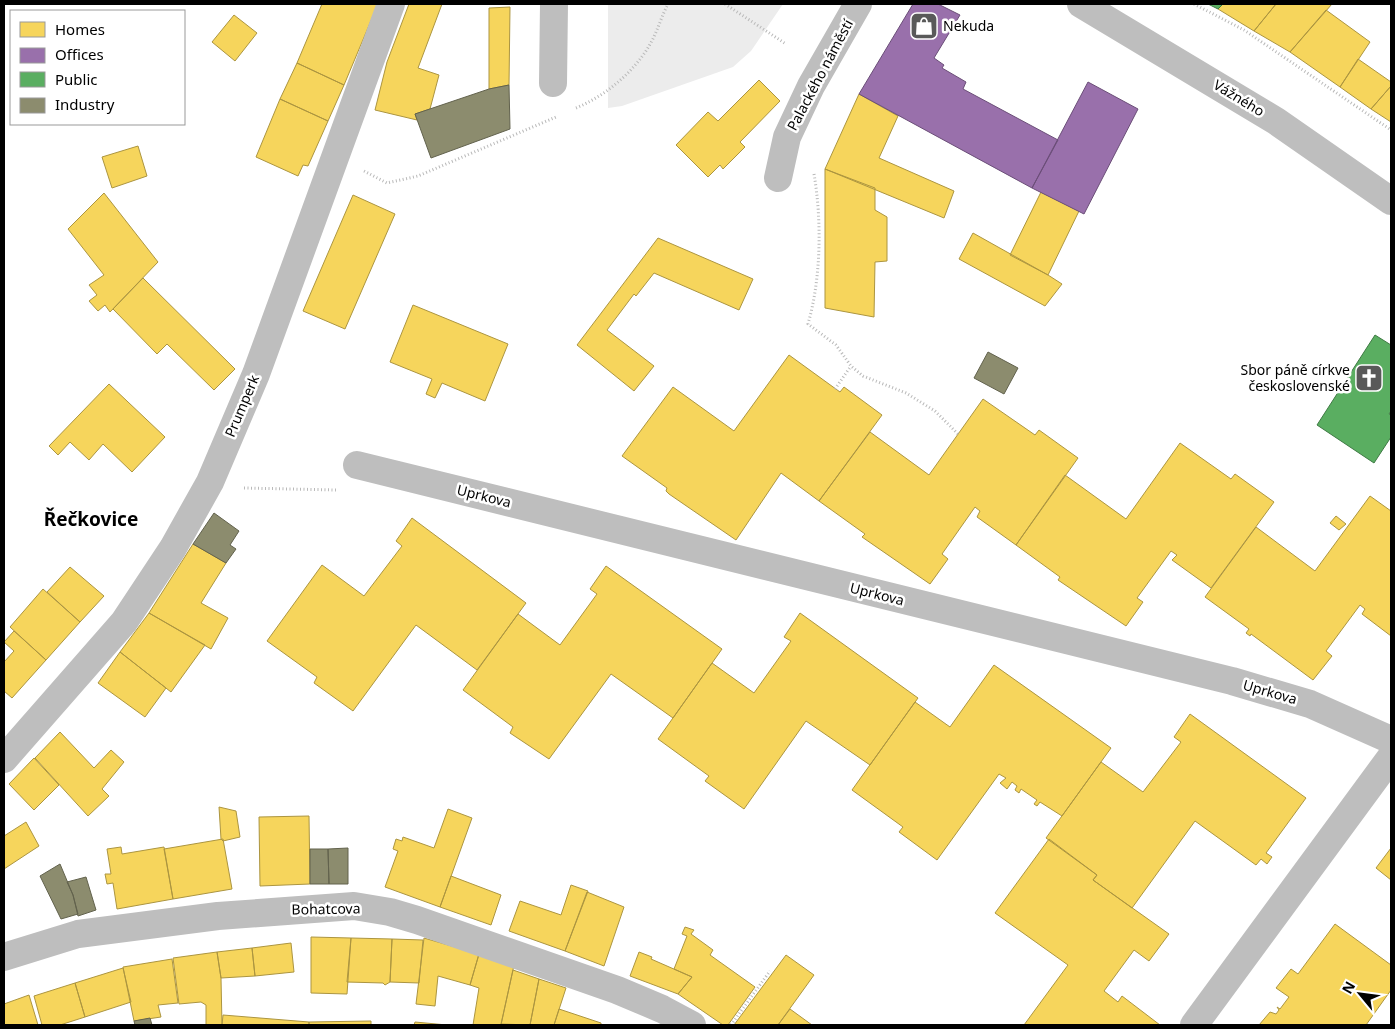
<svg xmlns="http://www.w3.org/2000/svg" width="1395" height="1029" font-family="'Noto Sans',sans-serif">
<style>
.green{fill:#ececec}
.homes{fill:#f6d55c;stroke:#ac9540}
.offices{fill:#9970ab;stroke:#6b4e78}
.public{fill:#5aae61;stroke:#3f7a44}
.industry{fill:#8c8c6e;stroke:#62624d}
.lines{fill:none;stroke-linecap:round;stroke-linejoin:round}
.path{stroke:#b9b9b9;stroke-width:3;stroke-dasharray:1 2.5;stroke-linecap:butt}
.minor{stroke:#bebebe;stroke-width:28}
.tertiary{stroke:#bebebe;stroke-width:28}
.labels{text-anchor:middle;stroke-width:5;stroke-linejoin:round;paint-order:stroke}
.poi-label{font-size:14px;fill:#000;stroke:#fff;text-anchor:start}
.street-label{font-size:14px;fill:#000;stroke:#fff}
.district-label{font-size:19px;font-weight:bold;fill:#000;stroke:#fff}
</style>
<rect width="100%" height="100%" fill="#fff"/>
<path class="green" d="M608,4H783L751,51L733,67L622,106L608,108Z"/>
<path class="homes" d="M322,4H378L344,85L297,63Z
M409,4H442L418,68L439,75L430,109L415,114L417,120L375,110L387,62Z
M1223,4H1276L1254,31L1218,9Z
M1276,4H1332L1290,52L1254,31Z
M510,7L509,85L489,89V8Z
M1326,10L1370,42L1340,87L1290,52Z
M234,15L257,33L235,61L212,42Z
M1358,59L1391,82V86L1371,109L1340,87Z
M297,63L344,85L328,121L280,99Z
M759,80L780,101L740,142L745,147L723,169L720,165L708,177L676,145L708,112L718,121Z
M1391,86V122L1371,109Z
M859,94L898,116L879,158L954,191L944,218L825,169Z
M280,99L328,121L308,166L303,165L298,176L256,157Z
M138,146L147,176L112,188L102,157Z
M825,169L875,188V210L887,217V261L875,262L874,317L825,308Z
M1041,192L1079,211L1048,275L1010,255Z
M104,193L158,262L110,312L105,305L98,311L89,301L97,295L89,285L104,275L68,229Z
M353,195L395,214L345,329L303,311Z
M973,233L1048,275L1062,284L1045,306L959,259Z
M658,238L753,279L739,310L654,273L636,296L634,294L607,330L654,366L634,391L577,345Z
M143,278L235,369L214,390L167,344L157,354L113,309Z
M413,305L508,344L485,401L442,383L435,398L426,394L432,379L390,362Z
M789,355L840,392L844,387L882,415L819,501L781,473L736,540L669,494L666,491L667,488L622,456L673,387L734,431Z
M109,384L165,437L132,472L103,444L89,460L70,442L58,455L49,446Z
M983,399L1035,435L1039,430L1078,458L1016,545L977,517L980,511L975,507L942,554L948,559L930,584L862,537L865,534L819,501L870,432L929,475Z
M1180,443L1231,479L1235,474L1274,502L1211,588L1172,560L1177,555L1171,551L1137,598L1143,602L1126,626L1058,580L1060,577L1016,545L1065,475L1126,519Z
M1370,496L1391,511V636L1362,614L1365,609L1360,605L1326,651L1332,656L1313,680L1251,634L1250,636L1246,633L1249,629L1205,597L1256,527L1315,571Z
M1336,516L1346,524L1339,530L1330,523Z
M412,518L526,603L477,670L416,625L353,711L314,683L317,677L267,641L322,565L364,596L402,546L396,541Z
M193,544L226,563L201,603L228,618L211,649L149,613Z
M606,566L722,649L673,718L611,674L549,759L510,733L513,727L463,690L518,614L560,645L597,594L590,589Z
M70,567L104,596L80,622L47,592Z
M43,589L80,622L46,660L10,627Z
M149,613L205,645L171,692L120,652Z
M800,613L918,698L870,765L806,721L744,809L705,781L709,776L658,739L712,663L754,693L791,641L784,637Z
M14,631L46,660L12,698L4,691V662L14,651L4,642Z
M120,652L166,688L145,717L98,683Z
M994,665L1111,748L1062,816L1040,802L1037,806L1034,804L1037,800L1021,789L1019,793L1015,790L1017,786L1012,782L1007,789L1000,783L1006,778L999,774L937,860L899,832L903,827L852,790L915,702L950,727Z
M1190,714L1306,798L1266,853L1272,857L1267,864L1261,859L1256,865L1195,821L1132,908L1093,880L1097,875L1046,838L1101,762L1143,792L1181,742L1174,737Z
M60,732L94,768L111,750L124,762L102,789L109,796L88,816L35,758Z
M34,758L59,785L34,810L9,784Z
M219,807L236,811L240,837L223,841L221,839Z
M448,809L472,818L440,907L385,887L398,851L393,849L396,839L402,841L403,837L434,848Z
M309,816L310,884L260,886L259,817Z
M26,822L39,846L4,869V836Z
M223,839L232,889L173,899L164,849Z
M1049,839L1097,875L1093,880L1169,934L1149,961L1134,950L1104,991L1118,1002L1122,996L1160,1025H1024L1068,965L995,913Z
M121,847L122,854L164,847L173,899L117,909L113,883L107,884L105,874H111L107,849Z
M1391,848V880L1376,868Z
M451,876L501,895L491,925L440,907Z
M571,885L588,891L565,951L509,931L520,901L561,915Z
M587,892L624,907L604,966L565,951Z
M1335,924L1391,965V990L1366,1025H1259L1270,1012L1276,1014L1279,1010L1277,1007L1280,1009L1289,997L1276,988L1291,969L1298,974Z
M685,927L694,930L691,934L713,950L710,955L755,987L728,1025H723L678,994L692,977L674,969L687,936L682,934Z
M311,937L351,938L347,994L311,993Z
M351,938L392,939L390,982L385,985L383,983L347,982Z
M424,938L479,954L470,985L438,976L435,1006L416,1004Z
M392,939L423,940L419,983L390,982Z
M291,943L294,972L255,976L252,948Z
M252,948L255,976L221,978L217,952Z
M217,952L221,978L222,1025H206V1005L201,1002L179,1004L173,958Z
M639,952L652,957L651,959L692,977L678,994L630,976Z
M479,954L514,965L501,1025H473L479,988L470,985Z
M786,955L814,975L778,1025H734Z
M172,959L178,1003L158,1005L161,1017L134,1021L123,967Z
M123,968L131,1002L85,1017L75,983Z
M513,970L539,979L530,1025L501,1024Z
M539,979L566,988L554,1025H530Z
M75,983L85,1017L60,1025H42L34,996Z
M29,995L38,1025H4V1004Z
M559,1009L601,1023V1025H554Z
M790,1009L812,1025H778Z
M223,1015L309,1022V1025H222Z
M371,1021V1025H309V1022Z
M415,1022L447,1025H414Z"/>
<path class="offices" d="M913,4H938L960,15L934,58L944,65L942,68L966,82L963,89L1058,140L1032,188L859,94Z
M1088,82L1138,109L1084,214L1032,188Z"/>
<path class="public" d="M1208,4H1223L1218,9Z
M1375,335L1391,345V411L1389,414L1391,415V437L1374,463L1317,425Z"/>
<path class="industry" d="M509,85L510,129L431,158L415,114L489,89Z
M988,352L1018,368L1004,394L974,378Z
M214,513L239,531L230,545L236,549L226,563L193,544Z
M348,848V884H329L328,849Z
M310,849H328L329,884H310Z
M60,864L73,895L78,914L61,919L40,876Z
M86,877L96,910L78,916L73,895L67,882Z
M150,1018L152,1025H135L134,1021Z"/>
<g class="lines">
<path class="path" d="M725,4L786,44
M1194,4L1244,30L1391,130
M576,108C605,96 633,73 649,46C657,33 661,17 668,4
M364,171L387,183L418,176L556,117
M814,174C822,221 821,279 808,324L836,345L851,366L863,376L906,393L935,411L958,434
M835,389L851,366
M244,488L337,490
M731,1025L770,971"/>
<path class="minor" d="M553,83L554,4
M778,178L787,137L811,86L858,4
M357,465L1232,681L1310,704L1391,740
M4,759L124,622L173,548L210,482L256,374L391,4
M4,957L78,934L218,916L354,906L390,912L417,920L617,990L662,1009L692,1025
M1194,1025L1391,757"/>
<path class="tertiary" d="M1081,4L1276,121L1391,201"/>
</g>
<defs>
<symbol id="shop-square" viewBox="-11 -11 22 22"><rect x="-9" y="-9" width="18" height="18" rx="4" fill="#595959" stroke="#fff"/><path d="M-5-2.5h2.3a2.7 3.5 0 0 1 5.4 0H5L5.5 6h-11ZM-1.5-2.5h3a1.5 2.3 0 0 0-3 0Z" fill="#fff"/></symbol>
<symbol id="church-square" viewBox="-11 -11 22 22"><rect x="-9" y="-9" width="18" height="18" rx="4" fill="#595959" stroke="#fff"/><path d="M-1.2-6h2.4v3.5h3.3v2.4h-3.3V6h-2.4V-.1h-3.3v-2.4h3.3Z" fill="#fff"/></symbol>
</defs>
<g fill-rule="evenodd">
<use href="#shop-square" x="908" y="10" width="32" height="32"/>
<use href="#church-square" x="1353" y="362" width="32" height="32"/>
</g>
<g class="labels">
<g class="poi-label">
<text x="943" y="31">Nekuda</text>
<text x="1350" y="375" text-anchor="end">Sbor páně církve<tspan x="1350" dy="16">československé</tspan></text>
</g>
<g class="street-label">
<text transform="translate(820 75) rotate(-62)" y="5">Palackého náměstí</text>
<text transform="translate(1239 98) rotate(31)" y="5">Vážného</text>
<text transform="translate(242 406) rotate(-67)" y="5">Prumperk</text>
<text transform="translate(484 496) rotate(14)" y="5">Uprkova</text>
<text transform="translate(877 594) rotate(14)" y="5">Uprkova</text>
<text transform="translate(1270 692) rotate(16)" y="5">Uprkova</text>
<text transform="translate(326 909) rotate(-1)" y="5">Bohatcova</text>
</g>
<g class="district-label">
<text x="91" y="526">Řečkovice</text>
</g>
</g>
<rect width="1395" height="1029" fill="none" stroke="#000000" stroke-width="10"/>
<rect x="10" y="10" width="175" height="115" fill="#ffffff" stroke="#999999"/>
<rect x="20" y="22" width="25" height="15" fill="#f6d55c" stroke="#999999"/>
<text x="55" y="35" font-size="15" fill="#000000">Homes</text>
<rect x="20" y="48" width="25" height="15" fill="#9970ab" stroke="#999999"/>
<text x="55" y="60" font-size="15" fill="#000000">Offices</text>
<rect x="20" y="72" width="25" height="15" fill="#5aae61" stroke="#999999"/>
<text x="55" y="85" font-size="15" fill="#000000">Public</text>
<rect x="20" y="98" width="25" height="15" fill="#8c8c6e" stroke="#999999"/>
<text x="55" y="110" font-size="15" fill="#000000">Industry</text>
<g transform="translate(1360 994) rotate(299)" stroke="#ffffff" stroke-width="4" paint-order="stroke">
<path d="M0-4L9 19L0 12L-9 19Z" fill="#000000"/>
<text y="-8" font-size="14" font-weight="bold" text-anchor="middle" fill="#000000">N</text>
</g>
</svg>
